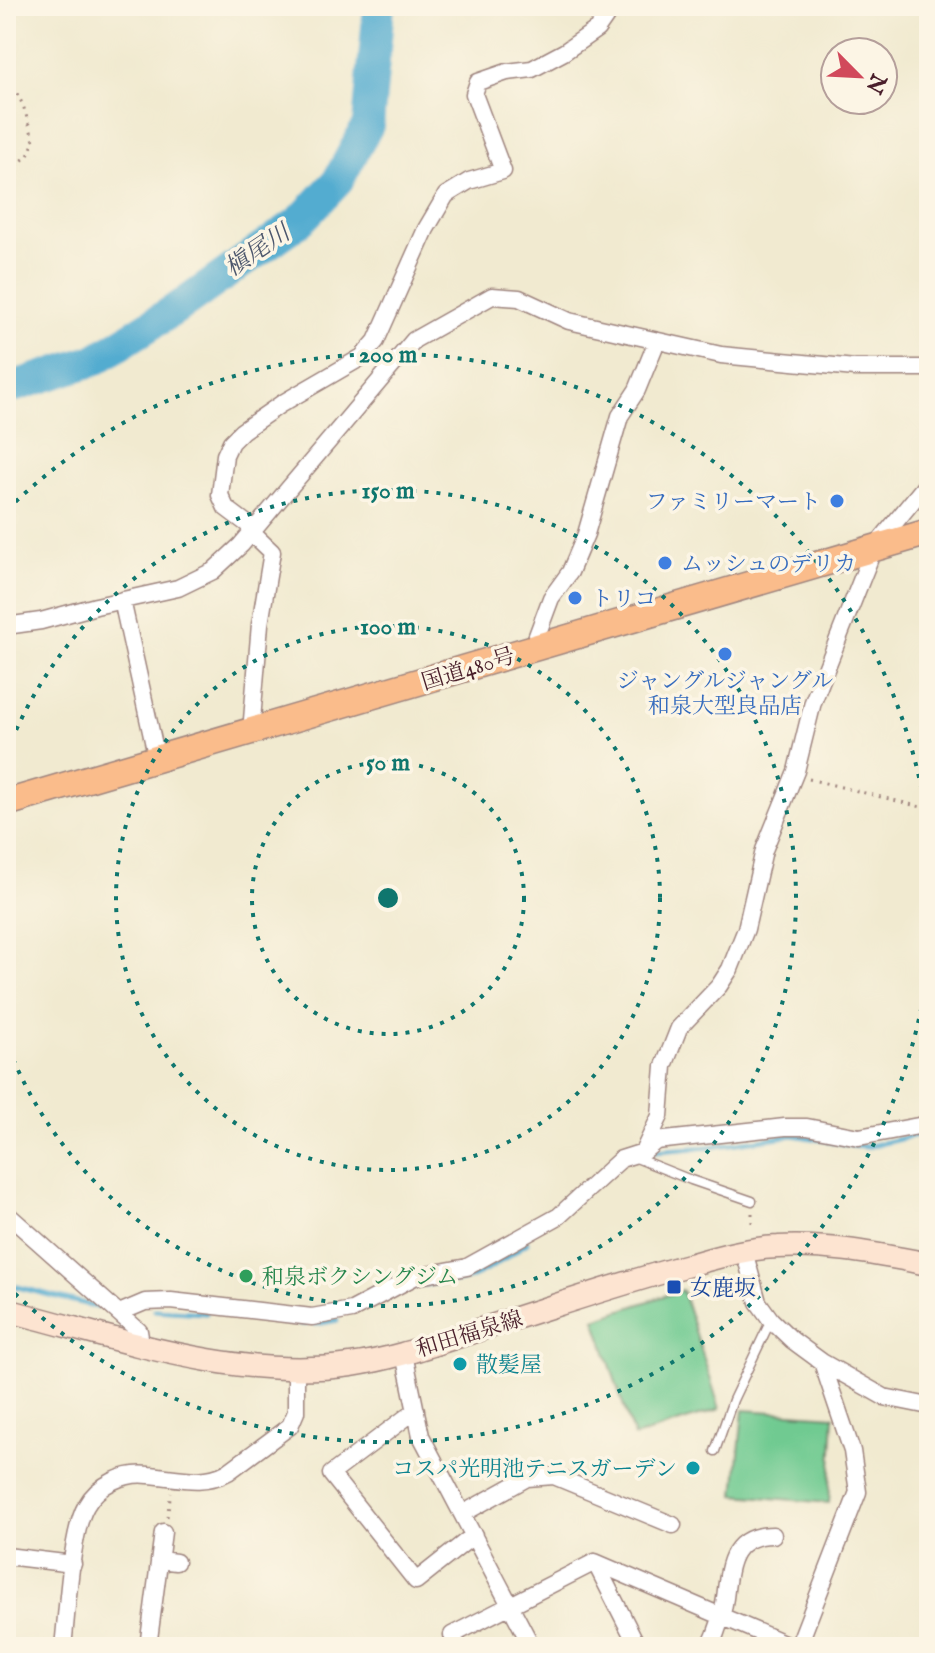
<svg xmlns="http://www.w3.org/2000/svg" width="935" height="1653" font-family="'IM FELL English','Noto Serif JP',serif">
<style>
.green{fill:#70ca91;stroke:#5d745e;stroke-width:2}
.lines{fill:none;stroke-linecap:round;stroke-linejoin:round}
.stream{stroke:#52acd0;stroke-width:5}
.river{stroke:#52acd0;stroke-width:32}
.service-casing{stroke:#9e847e;stroke-width:11}
.minor-casing{stroke:#9e847e;stroke-width:19}
.secondary-casing{stroke:#9e847e;stroke-width:25}
.trunk-casing{stroke:#9e847e;stroke-width:29}
.path{stroke:#9e847e;stroke-width:3;stroke-dasharray:2 6;stroke-linecap:butt}
.service{stroke:#fff;stroke-width:8}
.minor{stroke:#fff;stroke-width:16}
.secondary{stroke:#fde4d1;stroke-width:22}
.trunk{stroke:#fabc8b;stroke-width:26}
.ring{fill:none;stroke:#0f766e;stroke-width:4;stroke-dasharray:4 8}
.shop-dot{fill:#3f7fe0;stroke:#fcf5e5;stroke-width:3}
.leisure-dot{fill:#2e9e5b;stroke:#fcf5e5;stroke-width:3}
.transit-dot{fill:#1a4fb4;stroke:#fcf5e5;stroke-width:3}
.culture-dot{fill:#0f9aa8;stroke:#fcf5e5;stroke-width:3}
.labels{text-anchor:middle;stroke-width:7;stroke-linejoin:round;paint-order:stroke}
.shop-label{font-size:22px;fill:#366cbe;stroke:#fcf5e5;text-anchor:start}
.street-label{font-size:22px;fill:#4a1f2b;stroke:#fcf5e5}
.leisure-label{font-size:22px;fill:#27864d;stroke:#fcf5e5;text-anchor:start}
.transit-label{font-size:22px;fill:#164399;stroke:#fcf5e5;text-anchor:start}
.culture-label{font-size:22px;fill:#0d838f;stroke:#fcf5e5;text-anchor:start}
.water-label{font-size:24px;font-style:italic;fill:#4d576d;stroke:#fcf5e5}
.centre{fill:#0f766e;stroke:#fcf5e5;stroke-width:4}
.ring-label{font-size:24px;text-anchor:middle;font-weight:bold;fill:#0f766e;stroke:#fcf5e5;stroke-width:7;stroke-linejoin:round;paint-order:stroke}
</style>
<rect width="100%" height="100%" fill="#fcf5e5"/>
<filter id="ink" filterUnits="userSpaceOnUse"><feTurbulence type="fractalNoise" baseFrequency=".0125" numOctaves="2"/><feDisplacementMap in="SourceGraphic" scale="16" xChannelSelector="R" yChannelSelector="G"/><feConvolveMatrix kernelMatrix="1 2 1 2 8 2 1 2 1" color-interpolation-filters="sRGB"/></filter>
<filter id="wash" filterUnits="userSpaceOnUse"><feTurbulence type="fractalNoise" baseFrequency=".006" numOctaves="4" result="noise"/><feDisplacementMap in="SourceGraphic" scale="32" xChannelSelector="R" yChannelSelector="G"/><feGaussianBlur stdDeviation="1.8" result="paint"/><feColorMatrix in="noise" values="0 0 0 0 0 0 0 0 0 0 0 0 0 0 0 0 0 1.4 0 .05"/><feComposite in="paint" operator="in"/></filter>
<g filter="url(#wash)">
<rect width="100%" height="100%" fill="#f1ead0"/>
<path class="green" d="M682,1290L720,1409L634,1437L595,1319Z
M743,1410L834,1416L829,1503L735,1495Z"/>
<g class="lines">
<path class="stream" d="M653,1151L710,1147L793,1135L866,1147L929,1132
M6,1284L97,1307
M408,1288C428,1282 440,1284 459,1281C483,1276 507,1256 527,1243
M155,1310L206,1313
M280,1321L306,1324
M316,1324L337,1320"/>
<path class="river" d="M6,389L95,360L185,303L300,221L337,182L368,125L379,6"/>
</g>
</g>
<g filter="url(#ink)">
<g class="lines">
<defs>
<path id="service" d="M636,1158L691,1180L752,1201
M715,1451L733,1400L771,1320"/>
<path id="minor" d="M254,529L226,508L220,495L225,455L231,442L242,431L281,404L362,357L376,341L426,229L446,195L469,181L503,171L474,94L478,82L507,72L532,69L564,52L597,29L613,6
M122,600L157,759
M6,626L41,621L96,606L178,588L213,571L241,545L414,340L492,296L519,298L569,321L721,355L855,368H929
M532,649L551,598L570,572L586,534L620,416L637,390L657,341
M251,732L260,624L272,552L251,532
M644,1151L656,1141L785,1127H807L859,1137L929,1124
M6,1213L139,1331L141,1343
M744,1251L758,1302L771,1320L792,1340L822,1362L852,1451L858,1492L798,1647
M119,1313L145,1302L171,1301L312,1317L352,1310L414,1277L467,1267L559,1216L621,1159L643,1152L660,1116L664,1066L679,1028L719,986L730,969L746,929L764,850L796,771L813,702L874,548L929,481
M404,1354L421,1436L532,1647
M822,1362L884,1397L929,1406
M416,1410L331,1474L416,1581L474,1535
M462,1514L527,1478L554,1476L673,1525
M6,1556L73,1564
M159,1560L176,1562
M63,1647C67,1614 71,1531 86,1506C98,1484 125,1472 149,1475C176,1477 203,1486 228,1472L290,1426L296,1412V1369
M148,1647L163,1532
M459,1647L452,1635L595,1562
M638,1647L595,1562L793,1647
M710,1647C717,1632 723,1614 725,1598C729,1566 730,1535 773,1535"/>
<path id="secondary" d="M6,1310C117,1338 235,1381 351,1365C394,1359 434,1344 475,1331C546,1309 617,1284 689,1265C718,1257 748,1248 778,1247C829,1244 880,1255 929,1264"/>
<path id="trunk" d="M6,803L929,532"/>
</defs>
<use href="#service" class="service-casing"/>
<use href="#minor" class="minor-casing"/>
<use href="#secondary" class="secondary-casing"/>
<use href="#trunk" class="trunk-casing"/>
<path class="path" d="M6,72L23,105L34,141L28,156L6,172
M809,779L929,809
M752,1213V1229
M167,1517L171,1493"/>
<use href="#service" class="service"/>
<use href="#minor" class="minor"/>
<use href="#secondary" class="secondary"/>
<use href="#trunk" class="trunk"/>
</g>
</g>
<g class="ring">
<circle cx="388" cy="898" r="136"/>
<circle cx="388" cy="898" r="272"/>
<path d="M7 752A408 408 0 1 1 7 1044"/>
<path d="M929 960A544 544 0 0 1 7 1286M7 510A544 544 0 0 1 929 836"/>
</g>
<g class="shop-dot">
<circle cx="837" cy="501" r="8"/>
<circle cx="665" cy="563" r="8"/>
<circle cx="575" cy="598" r="8"/>
<circle cx="725" cy="654" r="8"/>
</g>
<circle class="leisure-dot" cx="246" cy="1276" r="8"/>
<rect class="transit-dot" x="666" y="1279" width="16" height="16" rx="4"/>
<g class="culture-dot">
<circle cx="460" cy="1364" r="8"/>
<circle cx="693" cy="1468" r="8"/>
</g>
<g class="labels">
<g class="shop-label">
<text x="821" y="509" text-anchor="end">ファミリーマート</text>
<text x="681" y="571">ムッシュのデリカ</text>
<text x="591" y="606">トリコ</text>
<text x="725" y="688" text-anchor="middle">ジャングルジャングル<tspan x="725" dy="25">和泉大型良品店</tspan></text>
</g>
<g class="street-label">
<text transform="translate(468 668) rotate(-17)" y="8">国道480号</text>
<text transform="translate(469 1333) rotate(-17)" y="8">和田福泉線</text>
</g>
<g class="leisure-label">
<text x="262" y="1284">和泉ボクシングジム</text>
</g>
<g class="transit-label">
<text x="690" y="1295">女鹿坂</text>
</g>
<g class="culture-label">
<text x="476" y="1372">散髪屋</text>
<text x="677" y="1476" text-anchor="end">コスパ光明池テニスガーデン</text>
</g>
<g class="water-label">
<text transform="translate(257 250) rotate(-34)" y="8">槇尾川</text>
</g>
</g>
<circle cx="388" cy="898" r="12" class="centre"/>
<g class="ring-label">
<text x="388" y="362">200 m</text>
<text x="388" y="498">150 m</text>
<text x="388" y="634">100 m</text>
<text x="388" y="770">50 m</text>
</g>
<rect width="935" height="1653" fill="none" stroke="#fcf5e5" stroke-width="32"/>
<g transform="translate(859 76) rotate(114)"><circle r="38" fill="#fcf5e5" stroke="#b59f9b" stroke-width="2"/>
<path d="M0-6L14 30L0 20L-14 30Z" fill="#d1495b"/>
<text y="-12" font-size="22" font-weight="bold" text-anchor="middle" fill="#4a1f2b">N</text>
</g>
</svg>
